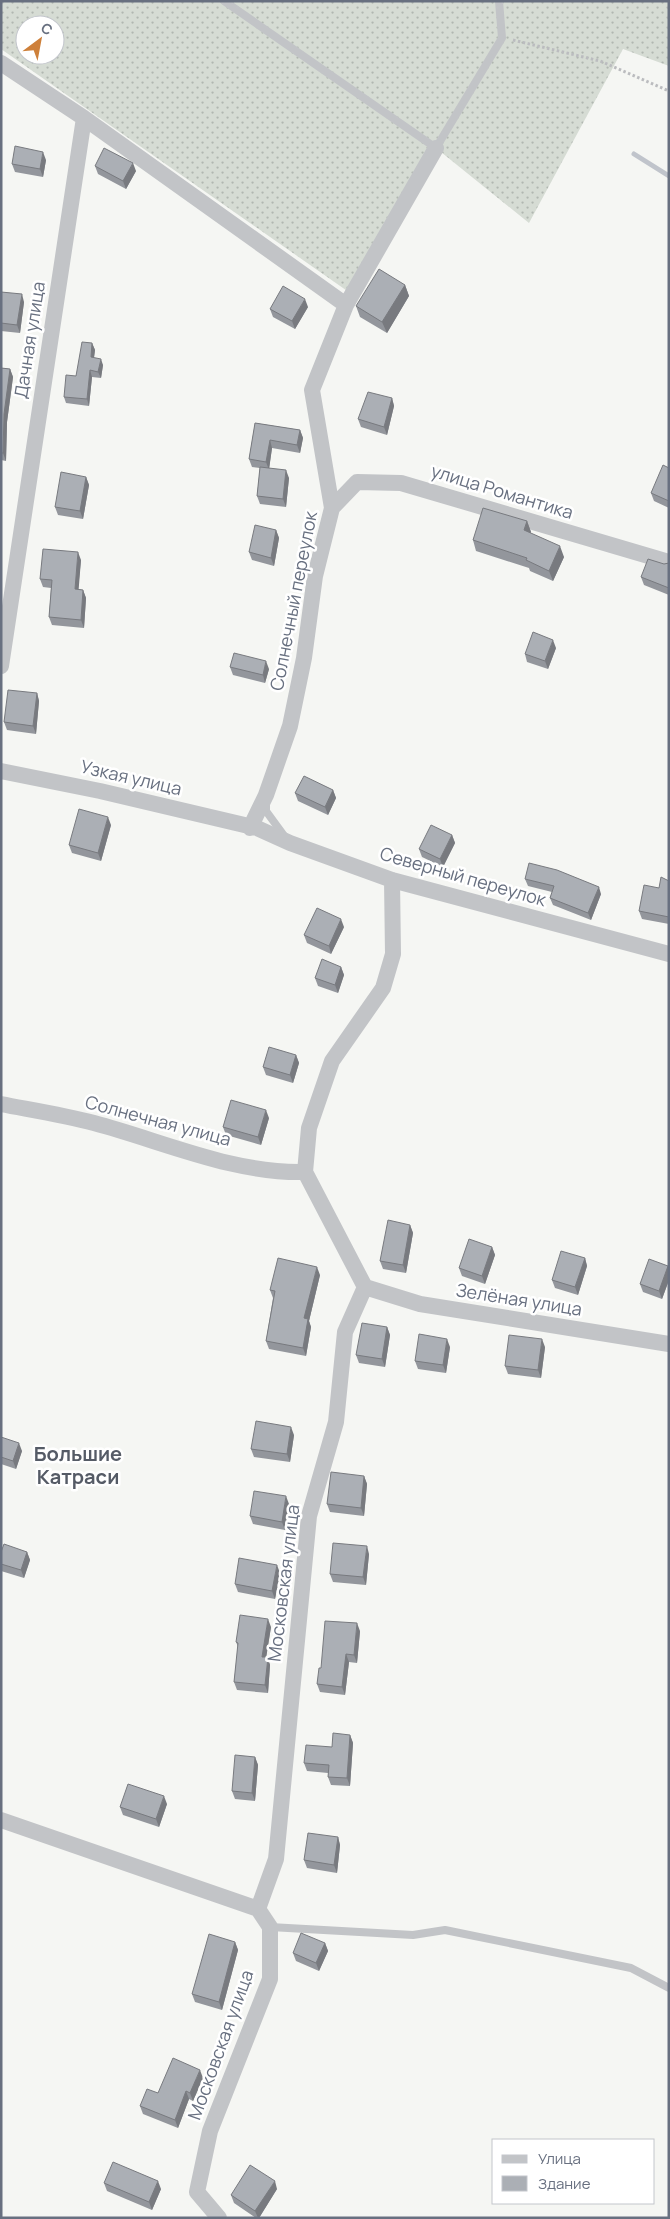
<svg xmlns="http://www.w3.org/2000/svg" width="670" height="2219" font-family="Manrope,sans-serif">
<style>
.garden{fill:url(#garden-dots);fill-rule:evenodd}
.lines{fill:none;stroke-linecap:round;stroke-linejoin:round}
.stream{stroke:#c0c4cb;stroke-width:5}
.path{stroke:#bbbcbf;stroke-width:3;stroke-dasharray:2.5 2.5;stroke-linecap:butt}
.lane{stroke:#c2c4c7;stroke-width:8}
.street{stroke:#c2c4c7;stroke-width:16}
.wall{fill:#93969c}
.shaded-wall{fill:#787a7f}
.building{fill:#abafb5;stroke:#787a7f}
.labels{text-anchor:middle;stroke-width:5;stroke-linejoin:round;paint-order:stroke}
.street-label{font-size:18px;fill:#687080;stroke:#fff}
.quarter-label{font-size:20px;font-weight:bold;fill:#555b66;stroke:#fff}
</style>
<defs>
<pattern id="garden-dots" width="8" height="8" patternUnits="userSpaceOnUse" patternTransform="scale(1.25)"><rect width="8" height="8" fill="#d6dcd4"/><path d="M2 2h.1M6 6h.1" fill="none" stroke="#b1b7b1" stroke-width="1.8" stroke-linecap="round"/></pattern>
</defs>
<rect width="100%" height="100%" fill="#f5f6f3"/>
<path class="garden" d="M1,1H669V66L623,49L529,223L436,148L353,295L1,49ZM25,25H55V55H25Z"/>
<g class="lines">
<path class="stream" d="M634,154L669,176"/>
<path class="path" d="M513,40L600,61L669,91"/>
<path class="lane" d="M224,1L436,148L502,38L499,1
M266,802V811L285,837
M270,1927L413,1935L445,1930L631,1968L669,1988"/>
<path class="street" d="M1,63L84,118L1,666
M84,118L346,305
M332,508L357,482L401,483L669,562
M1,771L100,791L257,828L290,843L392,880L669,954
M250,828L266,795L290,726L304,658L315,576L332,508L312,390L346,305L436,148
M1,1104C32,1110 64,1115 94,1123C162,1141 234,1174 305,1172
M365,1287L420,1304L669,1344
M1,1820L258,1909
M219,2218L197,2192L210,2131L270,1979V1927L258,1909L276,1859L309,1516L336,1422L345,1332L365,1287L305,1172L309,1128L332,1061L383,988L393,954L392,880"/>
</g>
<path class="wall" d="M46,160L43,177L15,172L12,164Z
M95,166L136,171L126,189L98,174Z
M405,285L409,296L387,333L360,317L356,306Z
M1,292L24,302L20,333L1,331Z
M308,307L295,329L273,317L270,309Z
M92,343L95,350L94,358L103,365L101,378L92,377L89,406L66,403L64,397L76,376Z
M1,368L10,369L13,377L7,422L6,461L1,460Z
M392,398L394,406L387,435L361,427L358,419Z
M255,423L300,430L303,438L300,453L272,448L269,468L289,478L286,507L260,504L257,496L260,468L252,467L249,459Z
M669,468V508L654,501L651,493Z
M86,477L89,485L83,519L58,515L55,507Z
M527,521L531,532L530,533L564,557L553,581L530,571L529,568L476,551L473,540Z
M276,530L279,538L274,566L252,560L249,552Z
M81,560L78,589L83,590L86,598L84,628L52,625L49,617L51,588L43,587L40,579Z
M669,563V595L644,585L641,577L664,564Z
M556,648L548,669L527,662L525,654Z
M230,667L269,669L265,683L233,675Z
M37,693L39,701L36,734L7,730L4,722Z
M333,790L336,798L328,815L298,801L295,793Z
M111,825L101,861L72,853L69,845Z
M452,835L455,843L443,867L422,857L419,849Z
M525,879L601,894L591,920L553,905L550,898L552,892L528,886Z
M669,881V924L642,919L639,911L659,888Z
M344,927L331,954L307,943L304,935Z
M341,967L344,975L338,993L318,986L315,978Z
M296,1055L299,1063L293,1083L266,1075L263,1067Z
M269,1118L261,1145L226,1135L223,1127Z
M410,1225L413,1233L406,1273L383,1269L380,1261Z
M492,1247L495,1255L485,1284L462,1276L459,1268Z
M585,1258L587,1266L578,1295L555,1288L552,1280Z
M668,1266L669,1280L662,1299L643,1292L640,1284Z
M320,1275L309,1321L311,1327L306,1356L269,1349L266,1341L273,1298L270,1290Z
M387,1327L390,1335L385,1367L359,1363L356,1355Z
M450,1347L446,1373L418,1369L415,1361Z
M545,1347L541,1378L508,1374L505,1366Z
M294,1435L290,1462L254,1457L251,1449Z
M1,1437L22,1451L16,1469L1,1464Z
M364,1476L367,1484L364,1516L330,1512L327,1504Z
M289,1504L285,1530L253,1524L250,1516Z
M1,1552H27L30,1560L24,1578L1,1571Z
M369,1554L366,1585L333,1582L330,1574Z
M280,1573L275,1599L238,1592L235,1584Z
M271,1627L266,1657L270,1665L268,1693L237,1690L234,1682L238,1647L236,1642Z
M360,1631L357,1663L349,1662L345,1695L320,1692L317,1684L321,1668Z
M350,1735L353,1743L350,1786L331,1785L328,1777V1773L307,1771L304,1763L332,1747Z
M255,1757L258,1765L255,1801L235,1799L232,1791Z
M167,1804L159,1827L123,1815L120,1807Z
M338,1837L340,1845L337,1873L307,1868L304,1860Z
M235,1942L238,1950L222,2010L195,2002L192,1994Z
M325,1943L328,1951L319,1971L296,1961L293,1953Z
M203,2078L193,2101L189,2099L178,2128L143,2114L140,2106L158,2093Z
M104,2183L161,2189L152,2210L107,2191Z
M277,2189L259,2218H256L234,2203L231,2195Z"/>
<path class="shaded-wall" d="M43,152L46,160L43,177L40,169Z
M133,163L136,171L126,189L123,181Z
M405,285L409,296L387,333L382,322Z
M22,294L24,302L20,333L17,325Z
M305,299L308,307L295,329L292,321Z
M92,343L95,350L93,364L91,357Z
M101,359L103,365L101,378L98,372Z
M10,369L13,377L7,422L6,461L3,453L4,414Z
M90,370L92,377L89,406L87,399Z
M392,398L394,406L387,435L384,427Z
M300,430L303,438L300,453L297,445Z
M270,440L272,448L269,470L266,462Z
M286,470L289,478L286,507L283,499Z
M86,477L89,485L83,519L80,511Z
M527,521L531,532L528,541L524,530Z
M276,530L279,538L274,566L271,558Z
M560,546L564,557L553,581L549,571Z
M78,552L81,560L78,597L75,589Z
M83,590L86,598L84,628L81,620Z
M553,640L556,648L548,669L545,661Z
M266,661L269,669L265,683L263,675Z
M37,693L39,701L36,734L33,726Z
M333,790L336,798L328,815L325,807Z
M108,817L111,825L101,861L98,853Z
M452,835L455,843L443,867L440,859Z
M599,887L601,894L591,920L588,913Z
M341,919L344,927L331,954L329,946Z
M341,967L344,975L338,993L335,985Z
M296,1055L299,1063L293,1083L290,1075Z
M266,1110L269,1118L261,1145L258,1137Z
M410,1225L413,1233L406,1273L403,1265Z
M492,1247L495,1255L485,1284L482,1276Z
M585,1258L587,1266L578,1295L575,1287Z
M668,1266L669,1280L662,1299L659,1291Z
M317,1267L320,1275L309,1321L311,1327L306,1356L303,1348L304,1318Z
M387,1327L390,1335L385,1367L382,1359Z
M447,1339L450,1347L446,1373L443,1365Z
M542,1339L545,1347L541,1378L538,1370Z
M291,1427L294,1435L290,1462L287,1454Z
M19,1443L22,1451L16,1469L13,1461Z
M364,1476L367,1484L364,1516L361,1508Z
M286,1496L289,1504L285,1530L282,1522Z
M367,1546L369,1554L366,1585L363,1577Z
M27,1552L30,1560L24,1578L21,1570Z
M277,1565L280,1573L275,1599L272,1591Z
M268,1619L271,1627L265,1665L262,1657Z
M357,1623L360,1631L357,1663L354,1655Z
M346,1654L349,1662L345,1695L342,1687Z
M268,1657L270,1665L268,1693L265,1685Z
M350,1735L353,1743L350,1786L347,1778Z
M255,1757L258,1765L255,1801L252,1793Z
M164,1796L167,1804L159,1827L156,1819Z
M338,1837L340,1845L337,1873L334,1865Z
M235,1942L238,1950L222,2010L219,2002Z
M325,1943L328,1951L319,1971L316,1963Z
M200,2070L203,2078L193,2101L190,2093Z
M186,2091L189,2099L178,2128L175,2120Z
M158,2181L161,2189L152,2210L149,2202Z
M275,2181L277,2189L259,2218H258L255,2211Z"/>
<path class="building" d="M15,146L43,152L40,169L12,164Z
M104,148L133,163L123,181L95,166Z
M379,269L405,285L382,322L356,306Z
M283,286L305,299L292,321L270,309Z
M1,292L22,294L17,325L1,323Z
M82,342L92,343L91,357L101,359L98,372L90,370L87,399L64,397L66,375L76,376Z
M1,368L10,369L4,414L3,453H1Z
M368,392L392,398L384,427L358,419Z
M255,423L300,430L297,445L270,440L266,462L249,459Z
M663,465L669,468V501L651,493Z
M260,467L286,470L283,499L257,496Z
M61,472L86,477L80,511L55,507Z
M483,508L527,521L524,530L560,546L549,571L526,560L527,558L473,540Z
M255,525L276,530L271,558L249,552Z
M43,549L78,552L75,589L83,590L81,620L49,617L52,580L40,579Z
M648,559L664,564L669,563V588L641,577Z
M533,632L553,640L545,661L525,654Z
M234,653L266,661L263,675L230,667Z
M8,690L37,693L33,726L4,722Z
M304,776L333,790L325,807L295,793Z
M79,809L108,817L98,853L69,845Z
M431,825L452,835L440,859L419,849Z
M529,863L557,870L599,887L588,913L550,898L554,886L525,879Z
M661,877L669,881V917L639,911L644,885L659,888Z
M317,908L341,919L329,946L304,935Z
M322,959L341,967L335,985L315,978Z
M269,1047L296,1055L290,1075L263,1067Z
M231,1100L266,1110L258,1137L223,1127Z
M388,1220L410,1225L403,1265L380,1261Z
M469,1239L492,1247L482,1276L459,1268Z
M561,1251L585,1258L575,1287L552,1280Z
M278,1258L317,1267L304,1318L308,1319L303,1348L266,1341L275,1291L270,1290Z
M649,1259L668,1266L659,1291L640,1284Z
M362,1323L387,1327L382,1359L356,1355Z
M419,1334L447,1339L443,1365L415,1361Z
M509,1335L542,1339L538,1370L505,1366Z
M256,1421L291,1427L287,1454L251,1449Z
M1,1437L19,1443L13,1461L1,1457Z
M331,1472L364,1476L361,1508L327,1504Z
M254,1491L286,1496L282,1522L250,1516Z
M333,1543L367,1546L363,1577L330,1574Z
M4,1544L27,1552L21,1570L1,1564V1552Z
M239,1558L277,1565L272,1591L235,1584Z
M240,1615L268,1619L262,1657H268L265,1685L234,1682L238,1643L236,1642Z
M325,1621L357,1623L354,1655L346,1654L342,1687L317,1684L319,1668H321Z
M333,1733L350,1735L347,1778L328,1777L329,1765L304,1763L306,1745L332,1747Z
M235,1755L255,1757L252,1793L232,1791Z
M128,1784L164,1796L156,1819L120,1807Z
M308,1833L338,1837L334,1865L304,1860Z
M301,1933L325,1943L316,1963L293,1953Z
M209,1934L235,1942L219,2002L192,1994Z
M173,2058L200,2070L190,2093L186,2091L175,2120L140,2106L147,2089L158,2093Z
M113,2162L158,2181L149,2202L104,2183Z
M250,2165L275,2181L255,2211L231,2195Z"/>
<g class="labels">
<g class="street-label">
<text transform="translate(30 340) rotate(-81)" y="6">Дачная улица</text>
<text transform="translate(502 492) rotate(17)" y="6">улица Романтика</text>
<text transform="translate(294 601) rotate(-79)" y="6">Солнечный переулок</text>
<text transform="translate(131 778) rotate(13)" y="6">Узкая улица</text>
<text transform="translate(463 877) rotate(16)" y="6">Северный переулок</text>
<text transform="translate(158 1121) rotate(15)" y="6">Солнечная улица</text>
<text transform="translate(519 1300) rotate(9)" y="6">Зелёная улица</text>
<text transform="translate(284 1583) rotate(-83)" y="6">Московская улица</text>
<text transform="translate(221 2045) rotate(-70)" y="6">Московская улица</text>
</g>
<g class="quarter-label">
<text x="78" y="1461">Большие<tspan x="78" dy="23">Катраси</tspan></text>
</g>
</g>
<rect width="670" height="2219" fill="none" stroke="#687080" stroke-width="5"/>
<rect x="492" y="2139" width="162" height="65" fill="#ffffff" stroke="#c3c6cc"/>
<rect x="502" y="2155" width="25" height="8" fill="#c2c4c7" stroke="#c3c6cc"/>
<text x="538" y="2164" font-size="15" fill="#687080">Улица</text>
<rect x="502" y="2176" width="25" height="15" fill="#abafb5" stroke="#c3c6cc"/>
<text x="538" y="2189" font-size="15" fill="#687080">Здание</text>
<g transform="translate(40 40) rotate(32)"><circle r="24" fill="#ffffff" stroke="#c3c6cc"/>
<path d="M0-4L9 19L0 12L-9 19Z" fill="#ce803a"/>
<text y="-8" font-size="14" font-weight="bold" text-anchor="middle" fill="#687080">С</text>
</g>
</svg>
